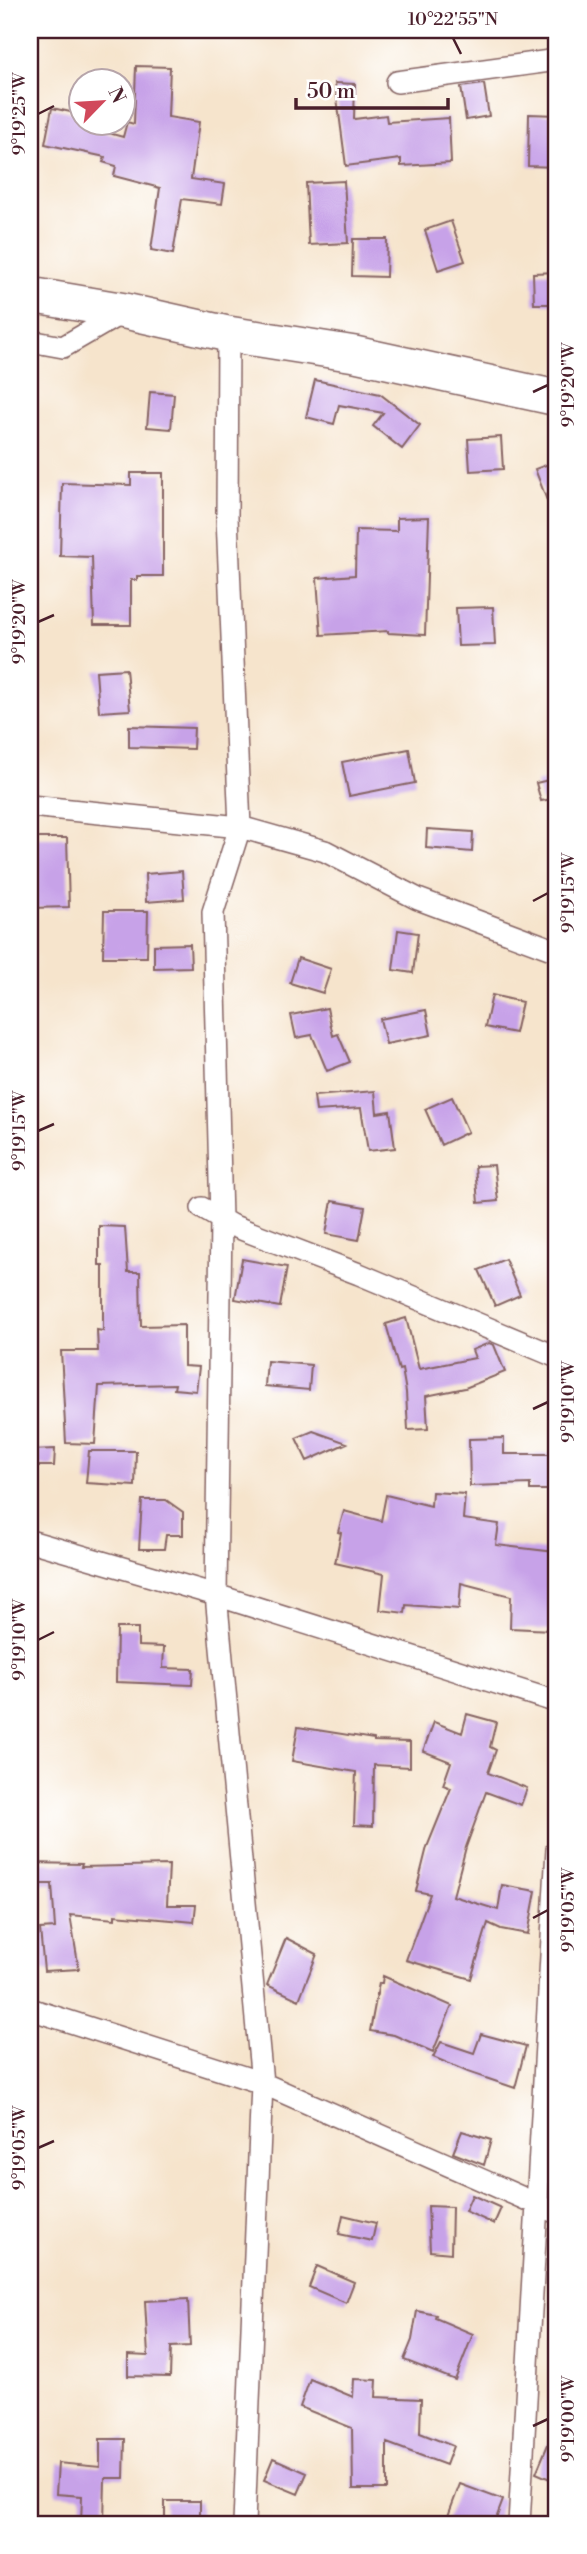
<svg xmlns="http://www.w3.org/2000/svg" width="587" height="2554" font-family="'Libre Bodoni',serif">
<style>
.building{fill:#c7a2e8}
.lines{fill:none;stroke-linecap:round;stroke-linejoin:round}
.minor-casing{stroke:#866463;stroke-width:24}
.trunk-casing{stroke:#866463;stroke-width:38}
.minor{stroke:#fff;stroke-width:21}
.trunk{stroke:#fff;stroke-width:35}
.ticks{fill:none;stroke:#4a1f2b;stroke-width:2.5}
.neatline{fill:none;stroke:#4a1f2b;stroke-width:2.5}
.ticks-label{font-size:18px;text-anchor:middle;fill:#4a1f2b}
</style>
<rect width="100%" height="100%" fill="#fff"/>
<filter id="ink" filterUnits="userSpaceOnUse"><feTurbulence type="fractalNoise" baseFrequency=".0143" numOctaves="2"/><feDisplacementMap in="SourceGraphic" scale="14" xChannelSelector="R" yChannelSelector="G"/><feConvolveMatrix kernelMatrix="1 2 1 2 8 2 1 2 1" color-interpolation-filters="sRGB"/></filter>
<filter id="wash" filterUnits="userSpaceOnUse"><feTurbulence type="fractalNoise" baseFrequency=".00686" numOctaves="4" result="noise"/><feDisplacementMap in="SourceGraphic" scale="28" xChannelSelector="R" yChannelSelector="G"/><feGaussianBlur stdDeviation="1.57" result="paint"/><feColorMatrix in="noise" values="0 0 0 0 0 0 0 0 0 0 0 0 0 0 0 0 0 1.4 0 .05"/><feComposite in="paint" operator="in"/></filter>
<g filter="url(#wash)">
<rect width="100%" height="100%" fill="#f6e4cc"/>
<g id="blocks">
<path class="building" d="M136,66L170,67L168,117L199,122L191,179L225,184L222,204L182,199L173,254L151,250L160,188L114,176L116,166L103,162L105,157L45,144L52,108L80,114L83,126L123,137L127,122L134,124Z
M335,83L355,84L354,119L386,115L387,122L449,118L451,163L401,166V159L346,166Z
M484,84L489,116L466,120L461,87Z
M529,114L557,115V167L528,166Z
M344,181L348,243L309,245L306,183Z
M451,221L465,261L438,270L425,230Z
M353,239H387L386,277L352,276Z
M557,272V304H534L533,273Z
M315,380L380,394L420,425L402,449L373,426L383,413L339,405L334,424L306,417Z
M150,392L174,394L171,429L147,427Z
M501,437L503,469L470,471L468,439Z
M557,461V524H556L535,469Z
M131,473H163V576H137V580H131V625H94L92,557L60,556L62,483L131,485Z
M429,517L425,635L388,633V631L321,635L317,578L355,575L356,530L397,531V518Z
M493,607L495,645L458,646L456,608Z
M126,669L130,710L99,712L96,671Z
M129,726L194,728L193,749L129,747Z
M409,749L415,783L349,796L342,762Z
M557,778V798L541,801L536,783Z
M427,829L473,832L472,852L426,848Z
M30,838H67L69,907L30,908Z
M182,871L184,899L146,902L145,874Z
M104,911H148L147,957H103Z
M398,930L418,933L413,973L393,970Z
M190,944L191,967L154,968V945Z
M298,958L331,969L323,993L290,983Z
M492,995L522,1002L515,1033L485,1027Z
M327,1008L333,1036L338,1034L350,1062L327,1071L312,1035L296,1038L291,1015Z
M426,1010L431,1035L386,1044L380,1019Z
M375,1091L377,1113L390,1111L395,1148L368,1151L361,1108L316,1111L314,1096Z
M452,1097L468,1132L441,1145L425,1109Z
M494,1165L498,1201L478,1203L475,1166Z
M332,1201L365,1207L359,1240L326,1234Z
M99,1226L125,1227L128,1272H140L141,1326L184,1325V1366L199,1367L196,1391L174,1389L175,1384L99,1386L95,1444L66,1443L61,1351H98L97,1330L103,1331V1265H99Z
M242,1259L287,1267L280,1307L235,1299Z
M505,1259L520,1295L495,1306L479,1270Z
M406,1318L419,1369L475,1358L472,1350L489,1343L494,1345L505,1372L465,1388L426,1396L428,1429L408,1430L406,1392L402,1369L399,1370L386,1324Z
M267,1361L311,1365L309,1390L265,1386Z
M313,1431L347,1443L307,1461L296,1438Z
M504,1438V1454H554V1490H530V1484L470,1486L469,1439Z
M55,1449L54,1466H30V1450Z
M89,1451H136L135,1486L86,1483Z
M432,1492L465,1494L463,1519L499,1524L496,1545L555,1552L552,1586H554L551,1630L510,1628L511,1596L461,1583L459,1609L406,1605L405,1613L380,1610L384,1574L335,1563L341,1533L338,1532L344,1511L381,1521L386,1495L431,1506Z
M142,1500H166L183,1512V1535H166L164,1549H139Z
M117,1628H138V1646L164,1647L163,1668L193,1669L192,1685L116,1682Z
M467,1714L496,1722L490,1747L496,1750L488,1773L527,1788L521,1805L486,1792L466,1847L453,1896L498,1910L502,1885L536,1891L528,1934L501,1929L488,1923L471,1979L406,1960L430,1894L416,1891L427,1847L451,1788L443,1785L451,1762L423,1751L434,1722L462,1733Z
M298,1727L374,1739V1741L410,1742V1767L374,1765L373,1826L354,1825L356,1772L292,1761Z
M30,1863L82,1864L81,1867L169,1865L167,1905H196L194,1922L115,1915V1919L70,1915L79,1969L44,1971L40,1929L55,1928L52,1884H30Z
M286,1938L317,1954L299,2000L267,1985Z
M383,1976L452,2006L433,2052L394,2035L370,2031L379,1983H382Z
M481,2034L526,2046L515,2088L468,2072L433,2057L441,2042L474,2053Z
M462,2131L491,2140L484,2165L453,2153Z
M472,2195L501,2208L494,2224L465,2211Z
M428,2206L452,2207L451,2253L430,2251Z
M343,2215L376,2223L372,2241L339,2234Z
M317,2266L354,2282L346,2303L309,2287Z
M188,2299L190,2346L171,2347L170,2377L128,2376V2355L148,2356L145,2301Z
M417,2311L436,2315L435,2318L473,2334L455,2380L404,2360L412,2340Z
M310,2379L353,2397L354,2379L377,2380L376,2397L421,2399L420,2433L453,2446L446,2465L387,2443V2489H353L352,2428L300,2407Z
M557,2423V2482L536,2473Z
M100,2439H125L124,2478H105L104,2524H81L82,2496L56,2494L58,2463L100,2467Z
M273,2458L307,2473L298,2494L264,2480Z
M460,2484L503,2500L494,2524H445Z
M165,2501H200V2524H165Z"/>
</g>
</g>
<g filter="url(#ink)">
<use href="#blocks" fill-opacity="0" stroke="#866463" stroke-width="2"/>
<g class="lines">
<defs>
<path id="minor" d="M397,82L557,60
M228,334L227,517L240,827L213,912L221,1219L216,1595L262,2083L244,2524
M30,341L63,347L125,311
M30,806L240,827L325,851L418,899L557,951
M202,1208L231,1225L359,1274L557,1357
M30,1541L216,1595L557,1702
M30,2009L262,2083L557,2213
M519,2524L557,1849"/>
<path id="trunk" d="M30,295L125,311L228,334L355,354L557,398"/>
</defs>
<use href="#minor" class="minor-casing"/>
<use href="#trunk" class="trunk-casing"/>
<use href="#minor" class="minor"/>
<use href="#trunk" class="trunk"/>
</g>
</g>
<path class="ticks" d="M453,38L461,54M38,114L54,106M533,392L548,385M38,622L54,615M533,901L548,893M38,1131L54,1124M533,1409L548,1402M38,1640L54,1632M533,1918L548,1910M38,2148L54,2141M533,2426L548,2419"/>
<rect width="587" height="2554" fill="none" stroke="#fff" stroke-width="77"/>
<g transform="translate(102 102) rotate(65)"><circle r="33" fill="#ffffff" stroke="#b7a5aa" stroke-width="2"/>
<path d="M0-5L12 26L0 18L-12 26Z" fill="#d1495b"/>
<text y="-10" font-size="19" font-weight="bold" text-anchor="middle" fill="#4a1f2b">N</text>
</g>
<path d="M296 98v10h152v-10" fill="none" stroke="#4a1f2b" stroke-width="3.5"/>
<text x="307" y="98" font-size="21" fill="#4a1f2b" stroke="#ffffff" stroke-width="5" paint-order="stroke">50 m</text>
<rect x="38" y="38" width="510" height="2478" class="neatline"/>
<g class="ticks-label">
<text x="453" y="25">10°22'55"N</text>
<text transform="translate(19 114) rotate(-90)" y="6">9°19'25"W</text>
<text transform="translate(568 385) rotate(-90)" y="6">9°19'20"W</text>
<text transform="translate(19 622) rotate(-90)" y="6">9°19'20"W</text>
<text transform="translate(568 893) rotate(-90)" y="6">9°19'15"W</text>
<text transform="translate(19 1131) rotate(-90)" y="6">9°19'15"W</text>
<text transform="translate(568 1402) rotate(-90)" y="6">9°19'10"W</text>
<text transform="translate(19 1640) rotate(-90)" y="6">9°19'10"W</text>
<text transform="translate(568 1910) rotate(-90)" y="6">9°19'05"W</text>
<text transform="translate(19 2148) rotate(-90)" y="6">9°19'05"W</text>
<text transform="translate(568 2419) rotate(-90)" y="6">9°19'00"W</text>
</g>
</svg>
